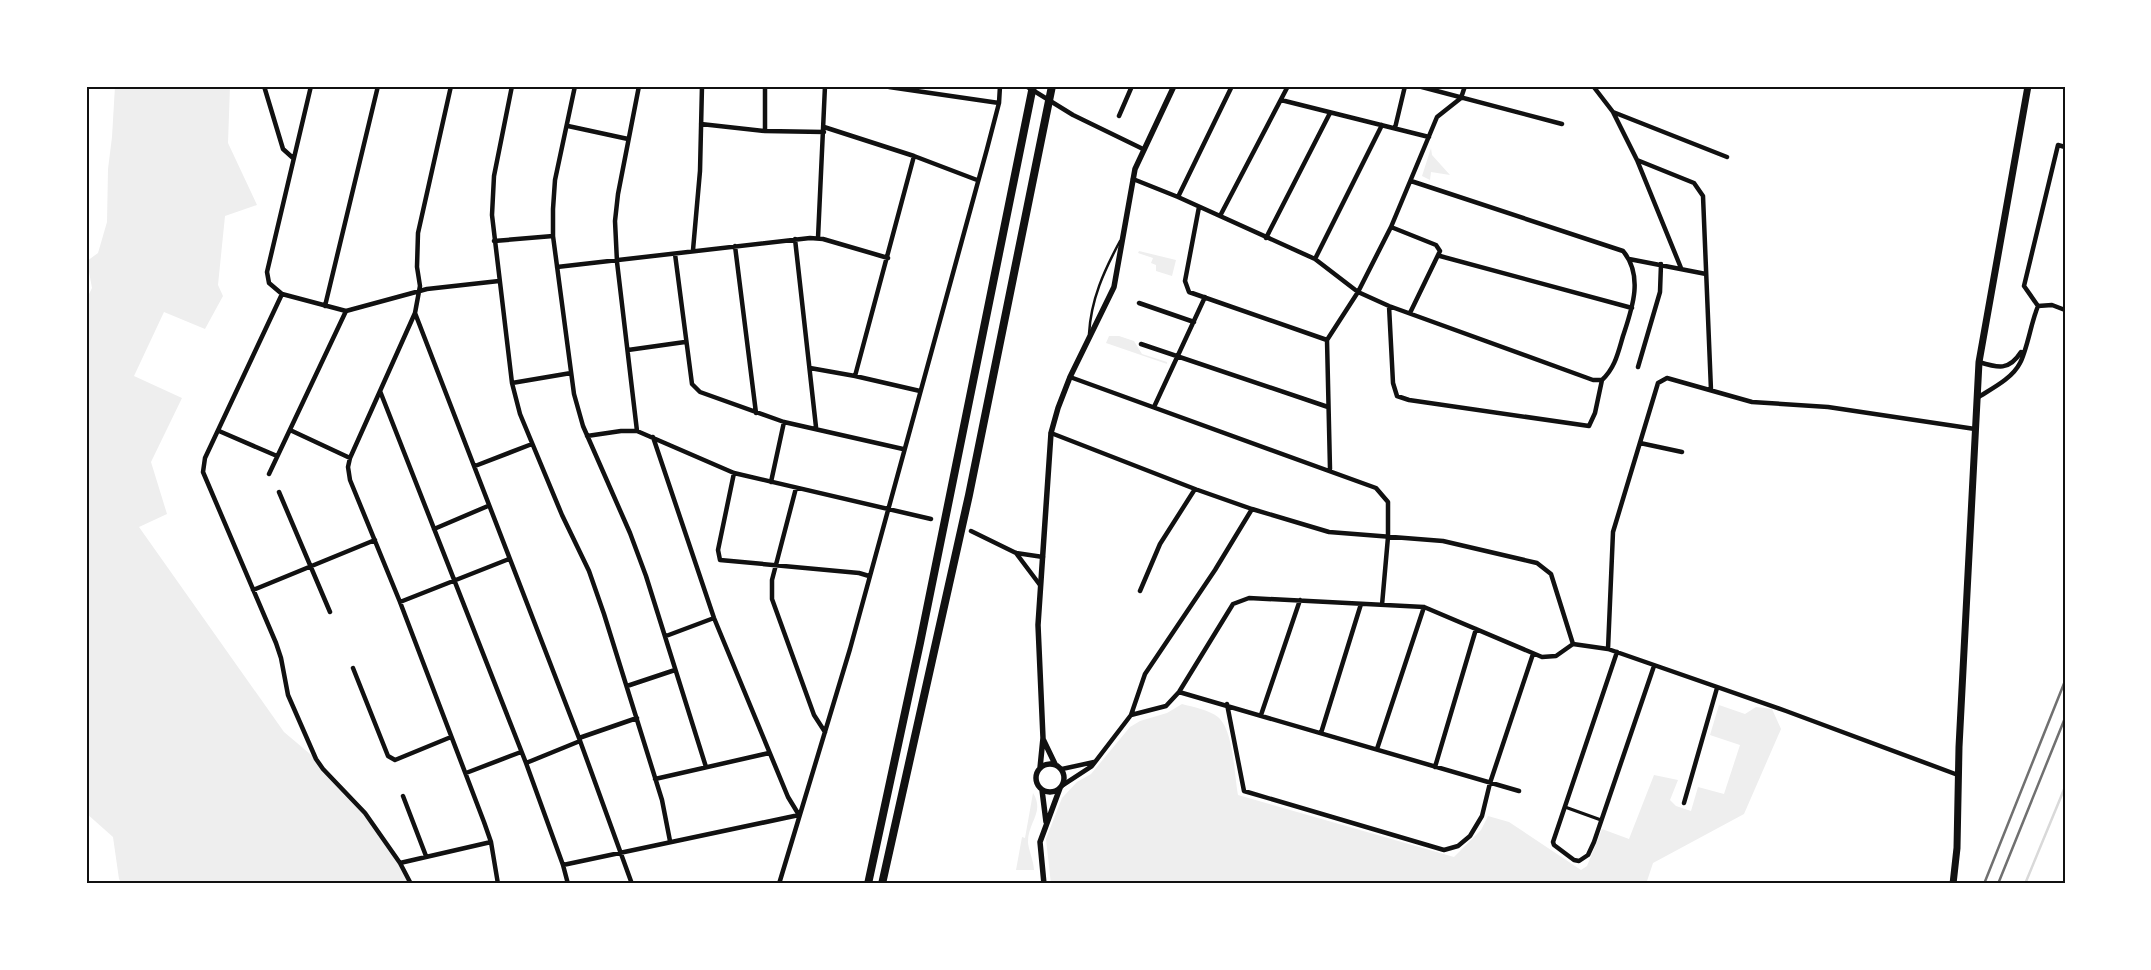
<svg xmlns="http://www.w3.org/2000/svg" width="2151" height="970" font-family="Jost,sans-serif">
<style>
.green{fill:#eee}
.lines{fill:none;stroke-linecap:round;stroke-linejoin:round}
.stream{stroke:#d9d9d9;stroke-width:2.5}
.service{stroke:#111;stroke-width:2.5}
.pedestrian{stroke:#111;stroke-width:3}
.minor{stroke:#111;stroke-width:4.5}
.tertiary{stroke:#111;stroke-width:5.5}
.primary{stroke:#111;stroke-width:7}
.motorway{stroke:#111;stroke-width:8}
.rail{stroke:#707070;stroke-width:2.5}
.neatline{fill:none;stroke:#111;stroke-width:2}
</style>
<rect width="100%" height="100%" fill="#fff"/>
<path class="green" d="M115,86H230L228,143L257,205L225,216L218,285L223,296L205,329L164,312L134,376L182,398L151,462L167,514L139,527L284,732L316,759L352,800L400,863L410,884H122L119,879L113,837L86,813V300L92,288L87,261L98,253L107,222L108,169L112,137Z
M1431,148L1432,155L1450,175L1431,172L1430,180L1422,176Z
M1139,251L1176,260L1172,276L1156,271V265L1151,263L1153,258L1138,253Z
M1109,336H1119L1134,341L1142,354L1167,362V364L1106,343Z
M1182,704C1193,707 1209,710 1218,717C1234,731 1234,774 1238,795L1454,857L1481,830L1488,816L1509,822L1581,870L1587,866L1602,829L1629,839L1654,775L1678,780L1670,800L1676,806L1691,811L1698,787L1724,794L1740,745L1710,735L1719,705L1745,714L1756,707L1772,709L1781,729L1744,814L1653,863L1646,884H1051L1046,839L1062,798L1077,782L1091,774L1130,727L1140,721L1167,713Z
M1033,793C1045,812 1028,822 1028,842C1028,848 1034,862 1034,870H1016L1022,837L1025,838Z"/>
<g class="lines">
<path class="stream" d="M2025,884L2065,787"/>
<path class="service" d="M1089,334C1091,299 1104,271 1120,241"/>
<path class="pedestrian" d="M1565,807L1601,820"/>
<path class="minor" d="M264,86L283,149L293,158
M311,86L267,272L269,283L282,294L346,311L427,289L499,281
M451,86L418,233L417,267L420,286L415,313L579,738L632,884
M512,86L494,176L492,215L512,383L520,414L562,515L589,571L604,614L662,800L670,841
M575,86L555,180L553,209V236L574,394L583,426L630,533L646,576L706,767
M765,86V131
M1026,86L1073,115L1143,149
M1418,86L1562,124
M1593,86L1613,112L1637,160L1681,268
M889,87L999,103
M1461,98L1465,86
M1281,100L1429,137
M1613,112L1727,157
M1119,116L1132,86
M701,124L765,131L824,132
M568,126L628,139
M824,127L914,156L977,180
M1395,128L1405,86
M1637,160L1694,183L1703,196L1711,390
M1133,179L1178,197L1315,259L1358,292L1389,306L1593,380H1602
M1411,181L1623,251C1644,276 1632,309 1623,336C1618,353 1615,368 1602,380
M1178,197L1232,86
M1199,207L1185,281L1189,292L1327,340
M1220,216L1288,86
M1391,227L1436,245L1440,251L1410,313
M818,238L825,86
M1266,238L1330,113
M795,239L816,427
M494,241L553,236
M735,246L756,413
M693,250L700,171L702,86
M675,254L692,384L700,392L784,422L903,449
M1440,256L1632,308
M1315,259L1382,125
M1629,259L1706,274
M557,267L810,238L823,239L888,258
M282,294L205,458L203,472L276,643L281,658L288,695L316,759L323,769L365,813L400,863L411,884
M1139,303L1194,322
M325,306L378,86
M1389,306L1393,383L1397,396L1409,400L1589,426L1595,413L1602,380
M2038,306L2024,286L2058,145L2065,147
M2038,306L2052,305L2065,310
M415,313L350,458L348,467L350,480L400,602L484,822L491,842L498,884
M1141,344L1328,407
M628,350L685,342
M1979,362C1998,368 2009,371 2021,352
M1638,367L1660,292L1661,264
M810,368L855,376L920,391
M855,376L914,156
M1070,377L1376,488L1388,502V537L1382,605
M512,383L571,373
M380,391L526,763L563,865L568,884
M1977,398C1991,389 2012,379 2020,363C2027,350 2031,323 2038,306
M1154,407L1205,297
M290,430L350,458
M219,431L277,456
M637,431L617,262L615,221L618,194L639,86
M1051,433L1195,489L1252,509L1329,532L1443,541L1537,563L1551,574L1573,644
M587,436L621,431H637L734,473L931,519
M653,437L714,618L788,797L799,815
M1640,443L1682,452
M475,466L532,444
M1330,469L1327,340L1358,292L1391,227L1437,117L1461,98
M734,473L718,550L720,560L859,573L869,576
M269,474L346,311
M771,482L784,422
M796,488L772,580V599L814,715L825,732
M279,492L330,612
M434,529L488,506
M971,531L1016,553L1043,557
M1016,553L1040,585
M253,590L375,540
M1140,591L1160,544L1195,489
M400,602L509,559
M666,636L714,618
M1608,649L1613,532L1658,383L1667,378L1752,402L1828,407L1975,429
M1617,652L1553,842L1554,845L1574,860L1579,861L1588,855L1594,842L1654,666
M353,668L388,756L395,760L451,737
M627,686L675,670
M1179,692L1519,791
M1227,704L1244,791L1444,850L1458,846L1470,836L1482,816L1490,783L1533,654
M1131,715L1145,674L1215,570L1252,509
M1261,715L1300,600
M1321,733L1361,604
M579,738L637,718
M1377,749L1424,607
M526,763L580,741
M1435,767L1476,629
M1062,769L1094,762
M466,773L521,752
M655,779L769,753
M1063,785L1092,766L1131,715L1166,706L1179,692L1233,604L1249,598L1424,607L1542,657L1556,656L1573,644L1608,649L1786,711L1958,775
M403,796L426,856
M1684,803L1717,688
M400,863L491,842
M563,865L799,815
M779,884L850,649L987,149L999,103L1000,86"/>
<path class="tertiary" d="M1043,739L1055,764
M1036 778a14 14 0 1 1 28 0a14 14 0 1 1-28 0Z
M1040,768L1043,738L1038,625L1051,433L1058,408L1070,377L1114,287L1135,169L1174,86
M1042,790L1046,822
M1044,884L1040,842L1060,788"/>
<path class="primary" d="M1953,884L1957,848L1959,747L1979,362L2028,86"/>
<path class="motorway" d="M868,884L920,643L1033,86
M882,884L969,495L1052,86"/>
<path class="rail" d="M1984,884L2065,681
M1998,884L2065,718"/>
</g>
<rect width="2151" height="970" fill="none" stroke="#ffffff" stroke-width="175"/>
<rect x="88" y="88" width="1976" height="794" class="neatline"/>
</svg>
